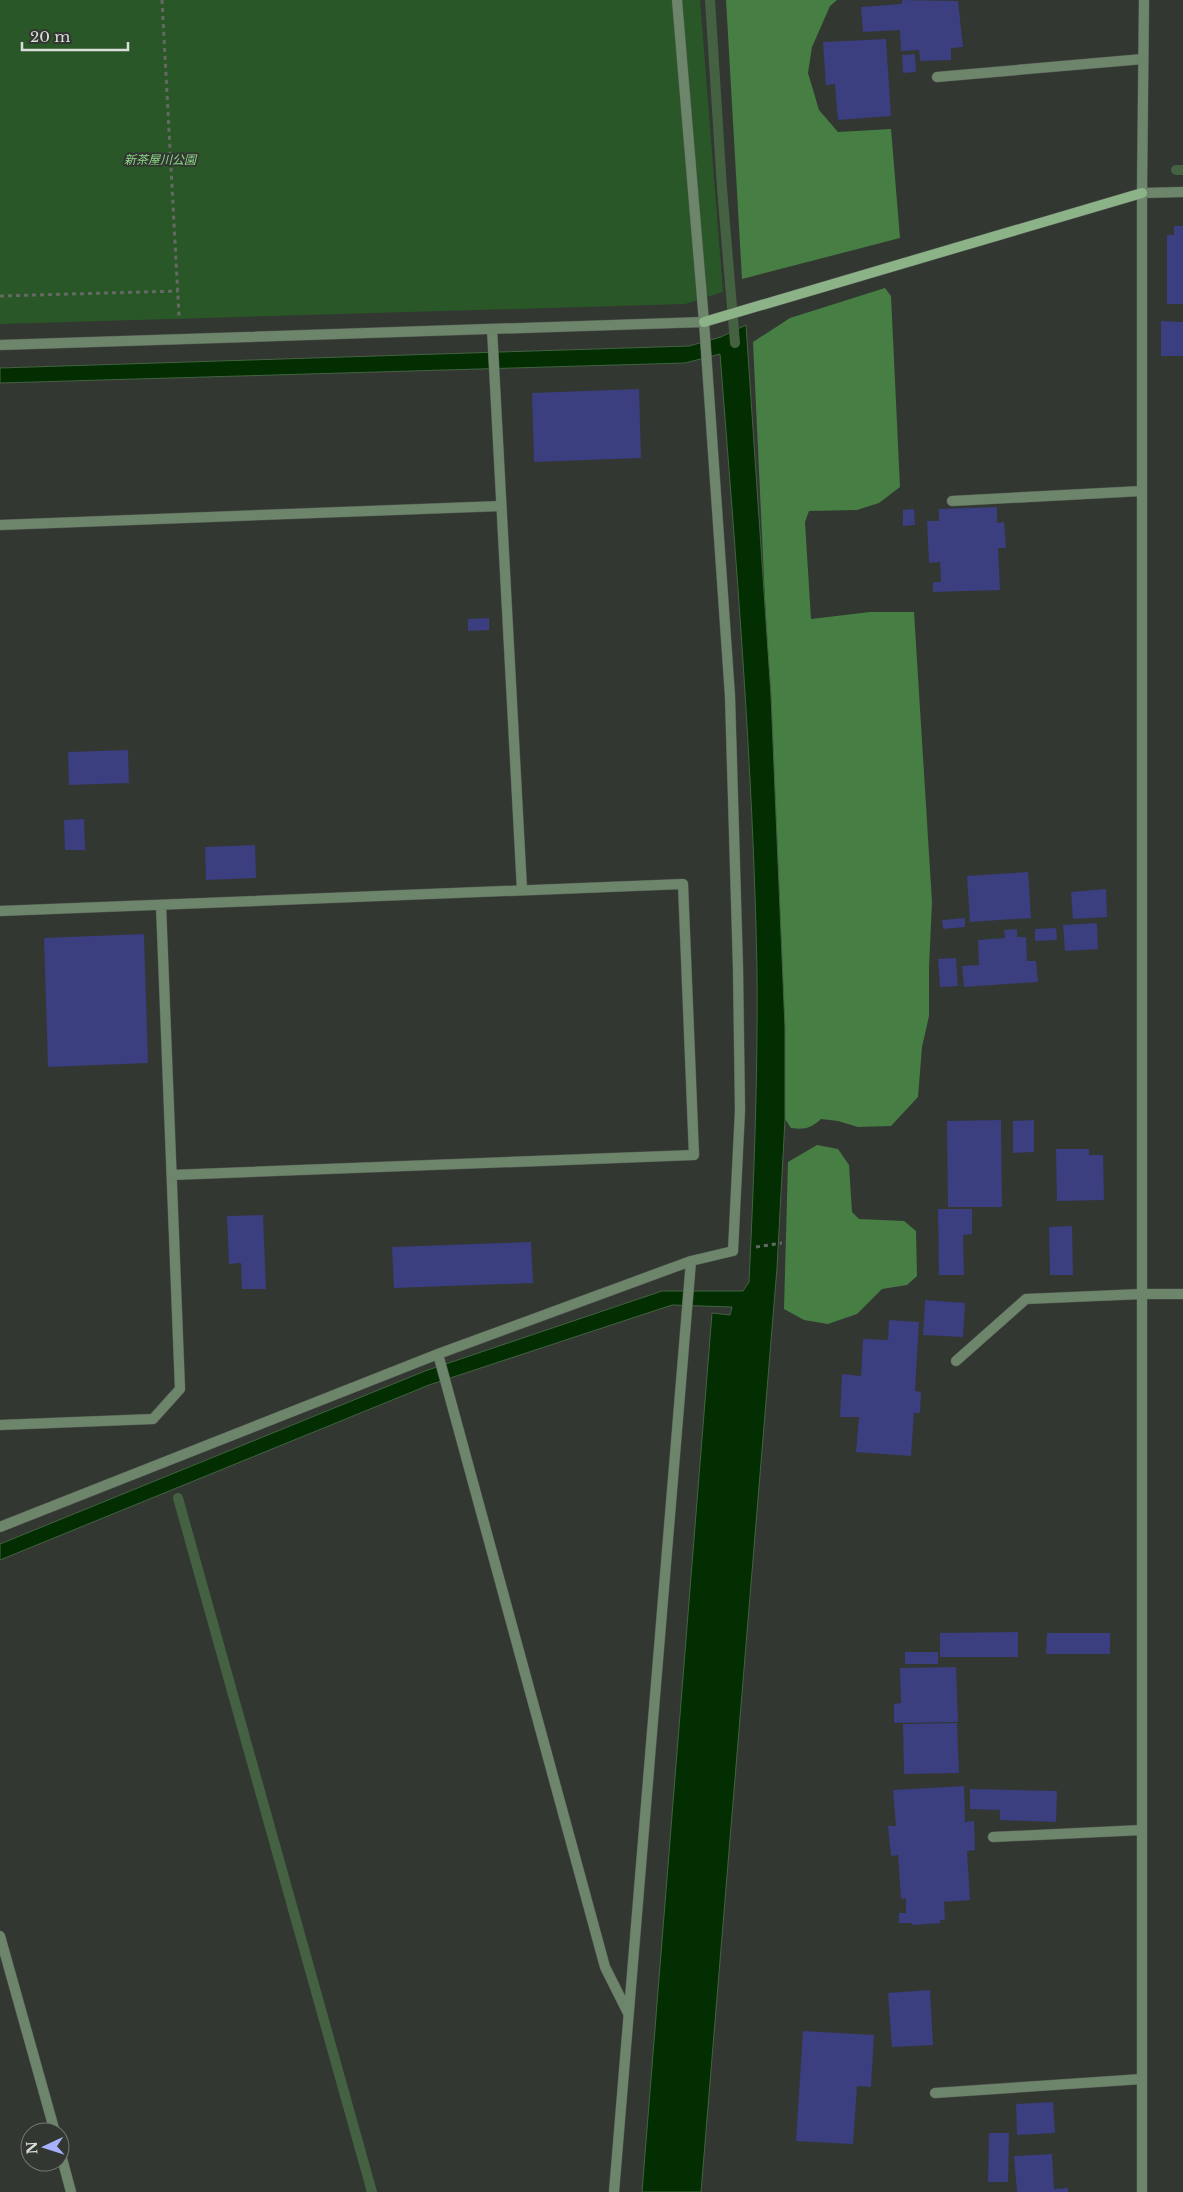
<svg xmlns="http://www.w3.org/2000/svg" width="1183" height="2192" font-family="'Libre Baskerville','Noto Sans JP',serif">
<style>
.green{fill:#2a5727}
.forest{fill:#477e43}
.water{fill:#032e02;stroke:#446242}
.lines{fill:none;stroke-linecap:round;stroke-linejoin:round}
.stream{stroke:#446242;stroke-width:10}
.building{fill:#3b3e7f}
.lane-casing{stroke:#50554f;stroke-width:11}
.street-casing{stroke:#50554f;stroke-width:11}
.secondary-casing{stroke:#50554f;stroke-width:11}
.path{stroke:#656964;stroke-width:3;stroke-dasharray:4 4;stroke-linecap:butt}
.lane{stroke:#6d856b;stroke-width:10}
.street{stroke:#6d856b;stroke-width:10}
.secondary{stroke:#8cb288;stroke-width:10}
.labels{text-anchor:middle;stroke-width:4;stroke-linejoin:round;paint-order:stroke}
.park-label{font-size:12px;font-style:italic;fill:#8dda87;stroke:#323731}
</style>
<rect width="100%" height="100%" fill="#323731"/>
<path class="green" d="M0,0H700L723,292L685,304L0,324Z"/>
<path class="forest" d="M726,0H837L830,6L812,47L808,73L819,110L838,132L891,129L900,238L742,279Z
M885,288L891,296L900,487L879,503L857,510L809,511L805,522L811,619L870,612H914L932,902L929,967V1016L922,1047L918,1097L891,1126L858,1127L838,1121L821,1119C811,1128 805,1130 791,1128L785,1119V1028L753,342L790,318Z
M817,1145L838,1149L849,1165L852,1212L859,1219L904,1221L916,1231L917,1276L907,1285L882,1289L857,1314L828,1324L804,1320L784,1309L788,1162Z"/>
<path class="water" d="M746,325L771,695L785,1028V1119L777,1268L701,2192H642L712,1313L730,1315L732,1307L672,1305L429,1385L0,1560V1544L425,1371L662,1291H743L749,1282C754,1178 758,1074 757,969C753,764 736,559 720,354L685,363L0,383V368L689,346L721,337Z"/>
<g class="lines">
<path class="stream" d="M710,0L722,188L735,343
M1176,170H1183
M178,1498L372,2192"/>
</g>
<path class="building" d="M902,0L958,1L963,47L951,48V60L920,61L919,50L901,51L900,30L863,32L861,7L902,4Z
M886,39L891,116L838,120L835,84L826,85L823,42Z
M915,54L916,72L903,73L902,55Z
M1174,226H1183V304H1167V235H1174Z
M1161,321L1183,322V356H1161Z
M639,389L641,458L534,462L532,393Z
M997,507V523L1004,522L1006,548H998L1000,590L933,592V582H941L940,562L929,563L927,521H939V509Z
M914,509L915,525L903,526V510Z
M489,618V630L468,631V619Z
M128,750L129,783L69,785L68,752Z
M84,819L85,850H65L64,820Z
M255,845L256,878L206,880L205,847Z
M1028,872L1031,918L970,922L967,876Z
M1106,889L1107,917L1073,919L1071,892Z
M965,918V927L943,929L942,920Z
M1097,923L1098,949L1065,951L1063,925Z
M1056,928L1057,940L1035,941V929Z
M1017,929V937H1026L1027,961H1036L1038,982L964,987L962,966L979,965L978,940L1005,938L1004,930Z
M144,934L148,1063L48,1067L44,938Z
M956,958L958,986L940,987L938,959Z
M1001,1120L1002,1207H948L947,1121Z
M1034,1120V1152L1013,1153V1121Z
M1056,1149H1089V1155H1103L1104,1200L1057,1201Z
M938,1209H972V1234L963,1235L964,1275H939Z
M263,1215L266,1289H242L241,1263L229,1264L227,1216Z
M1072,1226L1073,1275H1050L1049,1227Z
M531,1242L533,1283L394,1288L392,1247Z
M925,1300L965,1303L963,1337L923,1335Z
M889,1320L919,1322L915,1391L921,1392L920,1413H914L911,1456L856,1452L859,1417H840L842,1374L861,1376L863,1339L888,1340Z
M1018,1632V1657H940V1633Z
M1047,1633H1110V1654H1046Z
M905,1652H938V1664H905Z
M956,1667L958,1722L894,1723V1704L901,1703L900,1668Z
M957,1723L959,1773L904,1774L903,1724Z
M964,1786L965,1822L974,1821L975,1850L967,1851L970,1900L944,1902L945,1920H940L941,1923L912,1925V1923H899V1913H906V1898L901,1899L898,1855L891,1856L888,1826H896L893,1790Z
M970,1789L1057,1791L1056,1822L1000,1820V1810L970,1809Z
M930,1990L933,2045L892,2047L888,1993Z
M803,2031L874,2035L871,2087L857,2086L853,2144L796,2141Z
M1053,2102L1055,2133L1017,2135L1016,2104Z
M989,2133H1009L1008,2182H988Z
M1052,2154L1054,2189L1068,2188V2192H1017L1014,2156Z"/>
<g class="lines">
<defs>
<path id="lane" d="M677,0L704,322
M937,77L1143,59
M492,329L522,890
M952,501L1142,491
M0,525L501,506
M0,911L683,884L694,1155L172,1175
M956,1361L1026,1299L1142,1294
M0,1425L153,1419L180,1389L161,905
M993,1837L1142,1830
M935,2093L1142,2079"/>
<path id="street" d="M1142,193L1183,192
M0,345L704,322L730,696L738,968L740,1110L733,1251L691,1261
M1142,1294H1183
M438,1354L605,1967L628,2013
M0,1527L438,1354L691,1261L614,2192
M0,1936L55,2132
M60,2151L71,2192
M1142,2192V193L1144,0"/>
<path id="secondary" d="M704,322L1142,193"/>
</defs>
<use href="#lane" class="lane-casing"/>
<use href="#street" class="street-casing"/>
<use href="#secondary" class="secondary-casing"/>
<path class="path" d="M162,0L179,316
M0,296L178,291
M756,1247L782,1243"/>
<use href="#lane" class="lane"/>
<use href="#street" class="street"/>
<use href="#secondary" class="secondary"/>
</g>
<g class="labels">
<g class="park-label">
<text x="160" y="164">新茶屋川公園</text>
</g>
</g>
<g transform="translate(45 2147) rotate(266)"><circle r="24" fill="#323731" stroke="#757974"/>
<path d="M0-4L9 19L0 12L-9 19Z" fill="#a7b1fc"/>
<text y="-8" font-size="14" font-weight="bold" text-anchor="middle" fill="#daddd9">N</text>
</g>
<path d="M22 42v8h106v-8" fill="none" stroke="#daddd9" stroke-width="2.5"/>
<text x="30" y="42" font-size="15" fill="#daddd9" stroke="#323731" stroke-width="4" paint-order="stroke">20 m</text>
</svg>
